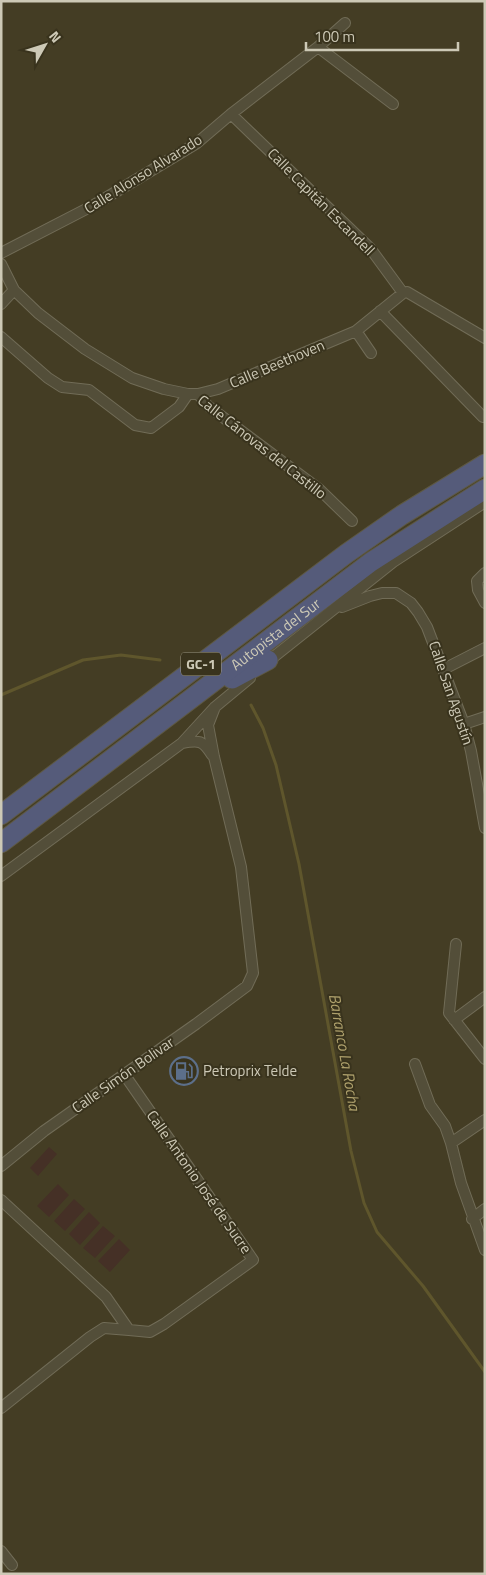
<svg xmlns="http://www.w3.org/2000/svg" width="486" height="1575" font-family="'Titillium Web',sans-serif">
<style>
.green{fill:#453026}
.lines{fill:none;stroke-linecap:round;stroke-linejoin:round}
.stream{stroke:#5f562c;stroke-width:3}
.street-casing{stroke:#716c57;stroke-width:12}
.highway-casing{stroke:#5e5943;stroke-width:21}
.street{stroke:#534e39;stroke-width:10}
.highway{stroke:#555b7a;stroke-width:19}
.labels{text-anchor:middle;stroke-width:4;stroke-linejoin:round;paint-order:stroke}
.shield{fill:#39331d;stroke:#a19c88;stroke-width:1}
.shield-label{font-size:14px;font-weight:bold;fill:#cdc9b6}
.street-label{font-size:15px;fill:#cdc9b6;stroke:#39331d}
.poi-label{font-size:15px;fill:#cdc9b6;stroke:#39331d;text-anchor:start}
.water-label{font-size:16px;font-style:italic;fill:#afa16c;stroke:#39331d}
</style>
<rect width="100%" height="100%" fill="#443d24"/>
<path class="green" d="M49,1147L57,1154L38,1176L30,1168Z
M58,1184L69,1195L49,1217L37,1206Z
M74,1199L85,1209L65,1231L54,1221Z
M89,1212L100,1223L80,1245L69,1234Z
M103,1226L115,1236L95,1258L83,1248Z
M119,1239L130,1250L110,1272L98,1261Z"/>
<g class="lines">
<path class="stream" d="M1,695L83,660L121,655L160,660
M251,705L263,728L276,765L299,864L351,1151L364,1203L377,1232L423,1286L485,1372"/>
<defs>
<path id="street" d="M318,47L393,104
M231,114L370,248L403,293L407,292L485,338
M1,253L94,205L197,143L231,114L318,47L345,23
M1,264L14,290L38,313L85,349L132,378L164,389L188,394H198L208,406L319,489L352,521
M1,304L14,290
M380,311L483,417
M356,331L371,353
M1,337L48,378L62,387L89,390L135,425L151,428L179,407L188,394
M198,394L218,389L356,331L403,293
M485,573L477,581L478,590L485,603
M342,607L370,596L382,593H396L411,603L418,612L427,627L464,724L471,751L485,828
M266,663L393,562L485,502
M444,669L485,648
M464,724L485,717
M182,743L215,707L250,678
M1,876L182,743C199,740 203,740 212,755
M456,944L449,1013L485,1059
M454,1020L485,997
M415,1064L430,1105L445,1126L451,1143L461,1183L485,1250
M451,1143L485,1120
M1,1166L44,1131L196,1024L247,986L253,973L241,867L214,757L208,725L215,707
M1,1200L106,1297L129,1330L150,1332L164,1324L253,1260L124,1074
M472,1219L485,1209
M1,1408L90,1337L104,1328L129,1330
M1,1551L12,1565"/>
<g id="highway">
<path d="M232,679L268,660"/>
<path d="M1,815L346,554L402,515L485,464"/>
<path id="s1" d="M1,843L371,562L485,489"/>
</g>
</defs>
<use href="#street" class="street-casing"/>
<use href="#highway" class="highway-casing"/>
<use href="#street" class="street"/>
<use href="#highway" class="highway"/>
</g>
<defs>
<symbol id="fuel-ring" viewBox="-11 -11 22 22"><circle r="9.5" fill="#39331d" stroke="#5c6f8a" stroke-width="1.5"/><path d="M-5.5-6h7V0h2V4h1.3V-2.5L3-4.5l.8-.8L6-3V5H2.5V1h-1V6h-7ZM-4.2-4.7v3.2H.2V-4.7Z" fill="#5c6f8a"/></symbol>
</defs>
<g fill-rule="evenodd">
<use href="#fuel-ring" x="168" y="1055" width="32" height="32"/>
</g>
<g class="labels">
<rect class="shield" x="181" y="652.5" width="40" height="23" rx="4"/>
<g class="shield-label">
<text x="201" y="669">GC-1</text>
</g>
<g class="street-label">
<text transform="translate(143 174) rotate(-32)" y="5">Calle Alonso Alvarado</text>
<text transform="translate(321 202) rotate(45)" y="5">Calle Capitán Escandell</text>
<text transform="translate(277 364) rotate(-23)" y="5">Calle Beethoven</text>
<text transform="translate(262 447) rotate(38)" y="5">Calle Cánovas del Castillo</text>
<text dy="5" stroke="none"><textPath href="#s1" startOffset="345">Autopista del Sur</textPath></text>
<text transform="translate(451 693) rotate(71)" y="5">Calle San Agustín</text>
<text transform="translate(123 1075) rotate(-35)" y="5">Calle Simón Bolivar</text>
<text transform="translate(199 1182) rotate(55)" y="5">Calle Antonio José de Sucre</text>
</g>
<g class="poi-label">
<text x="203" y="1076">Petroprix Telde</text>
</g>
<g class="water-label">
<text transform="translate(345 1052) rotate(80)" y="6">Barranco La Rocha</text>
</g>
</g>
<rect width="486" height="1575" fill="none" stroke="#cdc9b6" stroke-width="5"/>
<g transform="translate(45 45) rotate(51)" stroke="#39331d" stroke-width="4" paint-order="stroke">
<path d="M0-4L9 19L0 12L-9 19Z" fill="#cdc9b6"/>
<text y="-8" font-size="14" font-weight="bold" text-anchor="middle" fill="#cdc9b6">N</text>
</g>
<path d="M306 42v8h152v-8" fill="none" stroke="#cdc9b6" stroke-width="2.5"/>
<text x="314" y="42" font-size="15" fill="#cdc9b6" stroke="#39331d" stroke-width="4" paint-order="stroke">100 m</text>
</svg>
